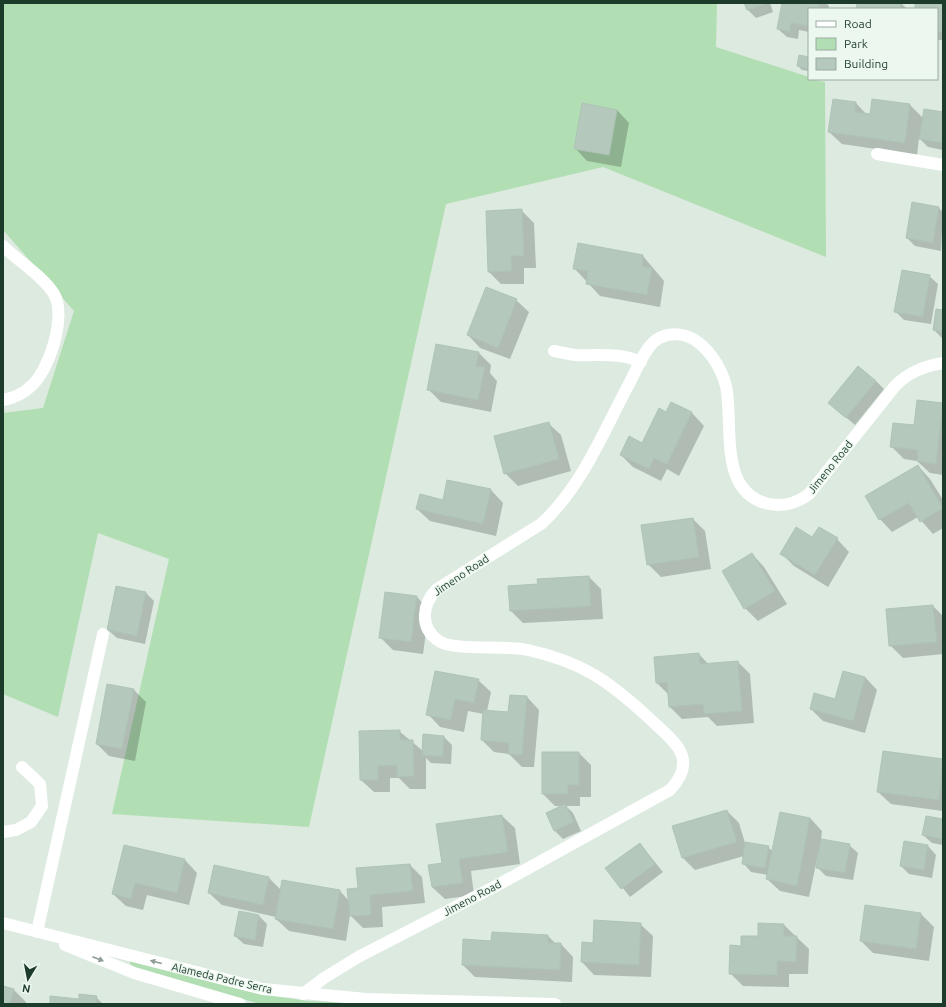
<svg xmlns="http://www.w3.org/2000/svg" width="946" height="1007" font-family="Ubuntu,sans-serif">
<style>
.green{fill:#b2deb3}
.shadow{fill:#0003}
.building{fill:#b4c8bb;stroke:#aec4b6}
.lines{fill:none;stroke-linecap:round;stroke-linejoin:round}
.minor{stroke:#fff;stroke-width:12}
.oneway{fill:#8e9d95}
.labels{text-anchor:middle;stroke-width:3;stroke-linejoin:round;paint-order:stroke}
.street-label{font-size:11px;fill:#1d3b2b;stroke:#ecf7ef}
</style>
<rect width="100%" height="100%" fill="#dceae0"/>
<path class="green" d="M3,3H717L716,47L809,77V79L825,82L826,257L603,167L446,204L309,827L112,814L169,559L98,533L58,717L3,694V413L43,408L74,311L3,230Z
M130,961L261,994L307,1001L368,1004H260L137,969L130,964Z"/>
<path class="shadow" d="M745,3H770L773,12L756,18L748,10Z
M783,3H826L829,6L828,9H809V32L799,30L798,39L787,37L778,29Z
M858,3H901L907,9H857Z
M943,5V40H937V9H916Z
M809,58V71L802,70L798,66Z
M856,103L867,115H870L910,105L924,119L943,113V150L928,147L919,138L917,155L842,144L829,132Z
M617,110L629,123L621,167L587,161L575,148Z
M913,204L939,208L943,212L941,251L915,246L907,238Z
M521,210L534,223L536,268H524V284H501L489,272Z
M643,256L664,281L660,307L600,296L574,268Z
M929,276L938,284L931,324L904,320L895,311Z
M516,300L529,312L510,359L480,348L468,335Z
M943,311V339L934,330Z
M479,353L491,365L490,373L497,381L491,412L441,402L428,389Z
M876,381L884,389L855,425L829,403Z
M918,401L943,404V475L930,473L917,461L904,459L891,446L915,426Z
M672,403L692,413L704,426L679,476L667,469L661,481L633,467L621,455L642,444L667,413Z
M548,423L561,435L571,471L518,486L505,473Z
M918,466L930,479L943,500V528L933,534L918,517L892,532L880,519Z
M491,490L503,503L496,536L430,521L417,509Z
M693,519L705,531L711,569L661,577L648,564Z
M813,539H837L849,552L828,587L794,566L782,554Z
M752,554L764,567L787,604L758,621L745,608L723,572Z
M589,577L601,589L603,619L523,623L511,611L539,585Z
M146,593L154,601L145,644L117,638L108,630Z
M417,597L429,610L423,654L393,650L380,637Z
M933,606L943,616V654L903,658L890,645Z
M699,654L709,665L738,662L750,674L754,723L717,726L708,717L682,719L670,707L669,695L657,683Z
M865,677L877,690L865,733L823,721L811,709L835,700Z
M478,680L491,692L487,711L509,713L511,696L527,697L539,710L534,767H522L509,754L494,752L482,740L484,714L468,711L464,732L440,727L428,714Z
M134,690L146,702L135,761L109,756L97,744Z
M399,731L423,751L444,737L452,745L451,764L431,763L426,758V789H410L399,778H390V792H374L361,780Z
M884,752L943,760V811L891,804L878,792Z
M579,753L591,765V797H580V806H566L573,813L581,831L563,839L555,831L547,813L562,806H555L543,794Z
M727,811L739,823L745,843L768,847L773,852L810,818L822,831L821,840L849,845L858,853L853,880L826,876L817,867L820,850H819L809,897L780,891L767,879L768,875L751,872L743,863L744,856L695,870L683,858L673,826Z
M502,816L515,828L520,864L471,871L474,895L445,899L432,887L443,864Z
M926,817L943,820V845L932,843L923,835Z
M905,842L928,846L936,855L932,878L909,874L901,866Z
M640,844L663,872L630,897L607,868Z
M125,846L185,860L197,873L189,905L147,895L143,910L126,906L113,894Z
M410,865L422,877L425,903L382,907L383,927L363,928L350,915L346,941L289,931L276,919V917L222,905L209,893L269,878L281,890L340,891L349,901L359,889Z
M866,906L921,914L934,927L929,961L873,953L861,941Z
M259,916L267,924L263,947L244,944L235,936Z
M640,924L653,936L651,977L594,975L582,962L583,943L594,944Z
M784,925L809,949L808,974H789V987L743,986L730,973L742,947Z
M548,936L556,944H561L573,957L572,982L475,977L463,965L492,942Z
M3,987L14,990L26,1002V1004H3Z
M96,997L103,1004H51L80,1000Z"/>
<path class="building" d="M744,3H766V4L747,10Z
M782,3H820L819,9H809V26L791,23L790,32L777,29Z
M857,3H901L900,9H856Z
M915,4H943V32H937V9H915Z
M799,55L809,57V69L797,66Z
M833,99L856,102L855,112L870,114L872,99L910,104L905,143L828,132Z
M582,103L617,110L609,155L574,149Z
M924,109L943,112V143L919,139Z
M912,202L939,207L933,243L906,238Z
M522,209L524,256H511L512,271L488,272L486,211Z
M578,243L643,255L642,266L652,268L647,295L586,284L588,271L573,269Z
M902,270L930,275L923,317L894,312Z
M486,287L517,299L498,348L467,335Z
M936,309L943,310V332L933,330Z
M436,344L479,352L476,366L485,367L478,400L427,390Z
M858,366L876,381L846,418L828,403Z
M917,400L943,403L936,464L917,461L918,450L890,447L893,423L914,425Z
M671,402L692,412L667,464L654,458L649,469L620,455L629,436L642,443L659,408L666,412Z
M549,422L559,459L504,474L494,436Z
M918,465L943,508L920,522L909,503L879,520L865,496Z
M447,480L491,489L483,524L416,509L420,494L443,500Z
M693,518L699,557L647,565L641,525Z
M796,527L812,537L819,527L838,538L815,575L780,554Z
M752,553L775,591L744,609L722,571Z
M589,576L591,606L510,611L508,586L538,584L537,579Z
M116,586L146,592L137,636L107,630Z
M385,592L417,596L411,642L379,638Z
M933,605L937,642L889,646L886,609Z
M699,653L700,664L738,661L742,711L704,714L703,704L669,707L667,683H656L654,657Z
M435,671L479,679L474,703L455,699L451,720L426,715Z
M843,671L865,677L853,721L810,709L814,693L835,699Z
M107,684L134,689L122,749L96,744Z
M510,695L527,696L522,755L508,754L509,743L481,740L483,710L508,712Z
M400,730V740H413L414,776L397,777V765L378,766V780H360L359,731Z
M423,734L444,736L443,757L422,755Z
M883,751L943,759L939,800L877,792Z
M542,752H579V785H568V794H542Z
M565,804L574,822L554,831L546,813Z
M727,810L737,842L682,858L672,826Z
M780,812L810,818L797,886L766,879Z
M502,815L508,852L459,859L463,883L432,887L428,865L442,863L436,824Z
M926,816L943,819L942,839L922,835Z
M821,839L850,844L845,873L816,868Z
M904,841L928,845L924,870L900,866Z
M745,842L769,846L765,868L742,864Z
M640,843L655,864L621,889L605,868Z
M124,845L185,859L177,893L135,883L131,899L112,894Z
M410,864L413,891L370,895L371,915L350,916L347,889L358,888L356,868Z
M214,865L269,877L263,905L208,893Z
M282,880L340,890L333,929L275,919Z
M865,905L921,913L916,949L860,941Z
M239,911L259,915L255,940L234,936Z
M594,920L641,923L639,965L581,962L582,942L593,943Z
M758,923L784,924V936H797L796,962L777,961V975L729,974L730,945L741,946V936H758Z
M492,932L548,935V943H561L560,970L462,965L463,939L491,941Z
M3,986L14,989L10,1004H3Z
M79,994L97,996L96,1004H50V996L79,999Z"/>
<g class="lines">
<path class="minor" d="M877,154L943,165
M3,246C18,261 43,276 54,294C67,316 49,372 30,387C23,394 13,398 3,400
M554,351C561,352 568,354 576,355C598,356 620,352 641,362
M3,832L16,830L31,822L42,806L40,784L22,767
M3,923L263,989L366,999L555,1004
M37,932L103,634
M65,945L134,973L240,1004
M303,994L324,978L360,956L494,887L670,790C700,758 673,741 650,719C610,682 583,662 528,650C507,645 452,651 439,641C419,628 422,604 437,589L541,524C582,487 603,432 629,384C636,371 644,349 656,340C669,331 687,333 699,343C711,352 722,370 726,386C734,424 717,493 769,504C784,507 797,503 809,494L895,386C909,372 924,366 943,363"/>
</g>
<defs><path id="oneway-solid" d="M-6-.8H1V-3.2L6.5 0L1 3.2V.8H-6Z"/></defs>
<g class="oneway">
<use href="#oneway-solid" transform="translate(98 959) rotate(21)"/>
<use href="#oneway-solid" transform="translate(156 962) rotate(-165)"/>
</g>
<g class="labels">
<g class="street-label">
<text transform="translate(830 467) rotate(-51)" y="4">Jimeno Road</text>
<text transform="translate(461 575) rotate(-34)" y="4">Jimeno Road</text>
<text transform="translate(472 898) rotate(-28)" y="4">Jimeno Road</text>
<text transform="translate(222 978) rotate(13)" y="4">Alameda Padre Serra</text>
</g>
</g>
<rect width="946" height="1007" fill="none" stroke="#1d3b2b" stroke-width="8"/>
<rect x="808" y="8" width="130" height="72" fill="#ecf7ef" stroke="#99aca1"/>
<rect x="816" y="21" width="20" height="6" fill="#ffffff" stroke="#99aca1"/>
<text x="844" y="28" font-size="12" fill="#1d3b2b">Road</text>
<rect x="816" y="38" width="20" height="12" fill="#b2deb3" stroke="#99aca1"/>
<text x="844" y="48" font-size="12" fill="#1d3b2b">Park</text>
<rect x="816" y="58" width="20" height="12" fill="#b4c8bb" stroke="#99aca1"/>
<text x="844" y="68" font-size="12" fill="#1d3b2b">Building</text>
<g transform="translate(28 979) rotate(190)" stroke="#ecf7ef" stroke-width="3" paint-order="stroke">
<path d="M0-3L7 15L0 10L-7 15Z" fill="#1d3b2b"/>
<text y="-6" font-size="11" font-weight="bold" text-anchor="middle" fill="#1d3b2b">N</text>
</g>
</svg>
